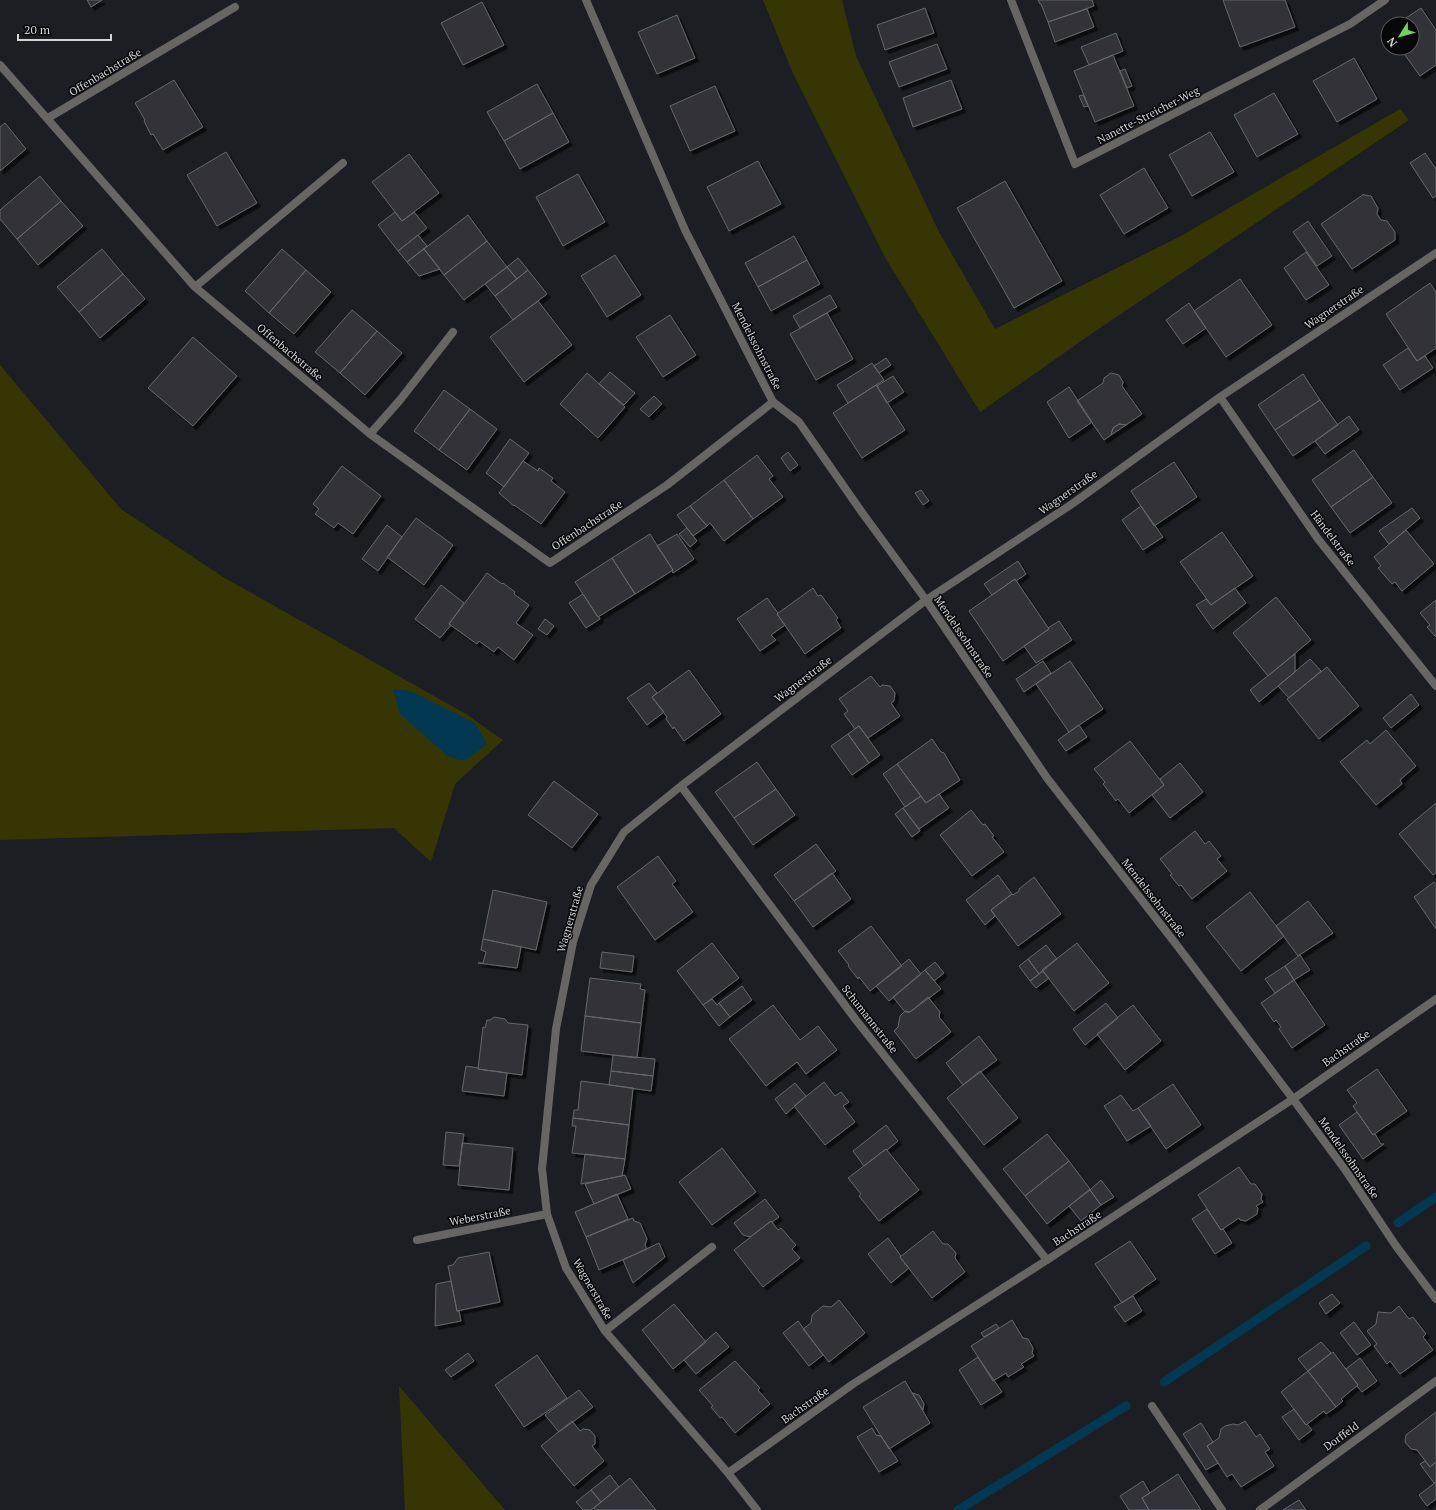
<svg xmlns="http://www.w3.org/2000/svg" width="1436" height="1510" font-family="'PT Serif',serif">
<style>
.green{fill:#363605}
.water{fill:#033852}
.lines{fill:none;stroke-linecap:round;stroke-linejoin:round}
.stream{stroke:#033852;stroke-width:9}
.building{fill:#313338;stroke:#65676c;filter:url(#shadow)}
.minor{stroke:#686565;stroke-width:8}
.labels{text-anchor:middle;stroke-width:3;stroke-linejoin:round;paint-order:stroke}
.street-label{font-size:11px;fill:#d4d5d8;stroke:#08080a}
</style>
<defs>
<filter id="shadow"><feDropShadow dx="3.5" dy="3.5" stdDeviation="0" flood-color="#0009"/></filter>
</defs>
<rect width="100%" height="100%" fill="#1c1e23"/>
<path class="green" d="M763,0H842L856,56L939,232L995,329L1179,237L1400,109L1409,120L1094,332L980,412L886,259L792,71Z
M0,365L121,509L223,577L466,714L503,740L455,784L431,862L394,828L0,840Z
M399,1386L505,1510H405Z"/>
<path class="water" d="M393,689L411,691L475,723L487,744L465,761L449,757L400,714Z"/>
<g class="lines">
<path class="stream" d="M1398,1223L1436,1197
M1164,1382L1366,1246
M958,1510L1126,1406"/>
</g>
<path class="building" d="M87,0H102L91,7Z
M1038,0H1092L1094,6L1048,22L1041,4H1040Z
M1223,0H1285L1295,27L1240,47Z
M482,2L504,45L463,65L441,23Z
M925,8L934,33L885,50L877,25Z
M1421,8L1436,30V65L1420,76L1400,48H1412V24H1397Z
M1087,9L1094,27L1055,42L1048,22Z
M677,15L695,58L657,74L638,32Z
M1116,33L1123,51L1089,65L1081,47Z
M937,44L947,69L899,87L889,62Z
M1113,55L1134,106L1095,122L1074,71Z
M1354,58L1377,99L1337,122L1313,81Z
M1125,69L1132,86L1127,88L1120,71Z
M174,80L203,127L163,150L153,134L151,135L144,121L145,120L135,103Z
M951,80L962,109L913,127L903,98Z
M537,84L553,113L504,141L487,112Z
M715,86L735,131L690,151L670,106Z
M1274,93L1298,134L1257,157L1234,115Z
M1083,95L1088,106L1084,107L1079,96Z
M553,113L569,142L520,169L504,141Z
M5,123L26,149L0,171V127Z
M1210,132L1234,172L1192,196L1169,155Z
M226,152L257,203L217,226L187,175Z
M1425,153L1436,169V196L1433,198L1410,163Z
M409,154L439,193L402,221L372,182Z
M758,161L781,204L729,231L707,187Z
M1144,168L1168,208L1124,234L1100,195Z
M578,174L605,222L563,246L536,197Z
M40,176L61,201L17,239L0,219V210Z
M1005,181L1062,281L1014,308L957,208Z
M1364,194V195L1371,196L1378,208L1377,214L1381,220L1387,221L1395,232V240L1352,269L1321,224Z
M61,201L83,226L38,265L17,239Z
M395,212L402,221L414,212L427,228L398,251L378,225Z
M468,215L487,241L444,275L424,249Z
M1308,221L1332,256L1317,266L1293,232Z
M418,235L427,246L407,262L398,251Z
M794,236L807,260L758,287L745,263Z
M487,241L507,267L464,300L444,275Z
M102,249L123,274L79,312L57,287Z
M282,249L306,270L269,313L245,291Z
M424,249L440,269L419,276L407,262Z
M1306,252L1329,285L1306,300L1284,268Z
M615,255L641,295L607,317L581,276Z
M518,258L528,270L517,279L507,267Z
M807,260L820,284L771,311L758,287Z
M507,267L517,279L495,296L485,284Z
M306,270L331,292L294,334L269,313Z
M528,270L547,294L513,320L495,296Z
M123,274L145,299L100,338L79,312Z
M1240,279L1272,325L1226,357L1194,311Z
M1430,283L1436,292V348L1417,361L1386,314Z
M830,295L837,307L800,328L793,316Z
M538,301L572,345L524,382L490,337Z
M1189,303L1206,328L1183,344L1166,320Z
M352,310L377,331L340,373L315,352Z
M827,313L853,359L816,380L790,334Z
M670,315L696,355L663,377L636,337Z
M377,331L402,353L365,395L340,373Z
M193,337L237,376L193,426L148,388Z
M1408,348L1417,361L1425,356L1433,368L1400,390L1383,365Z
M886,358L891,365L879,373L874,366Z
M872,363L884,380L848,403L837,385Z
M610,372L635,393L624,405L599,384Z
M587,373L625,407L598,438L560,404Z
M1111,373L1119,375L1123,382L1122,386L1142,414L1126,425L1119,424L1113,428L1111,435L1104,440L1077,401L1103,383L1104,378Z
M1303,374L1320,400L1275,430L1258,405Z
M893,376L904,392L887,403L877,386Z
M876,385L905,430L862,458L833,413Z
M1069,387L1092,422L1069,438L1047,402Z
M444,390L470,409L439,450L414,431Z
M654,396L662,404L649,417L640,409Z
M1320,400L1338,425L1293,456L1275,430Z
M470,409L497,429L467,470L439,450Z
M1349,416L1359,430L1325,454L1315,441Z
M1119,424L1126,425L1111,435L1113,428Z
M510,439L529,453L504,487L486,473Z
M1354,450L1373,477L1331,507L1312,480Z
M788,452L798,465L790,471L781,458Z
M757,455L773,476L769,479L783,497L753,519L724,480Z
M523,461L538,471L539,468L553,478L551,481L565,492L541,524L514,505V506L499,493Z
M1174,462L1197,497L1154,526L1131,491Z
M342,466L381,496L353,534L338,523L334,528L315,514L319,509L313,504Z
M1373,477L1392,503L1350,533L1331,507Z
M724,480L753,519L724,541L710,523L707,526L690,506Z
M921,490L929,501L923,505L915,493Z
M690,506L707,526L693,536L677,515Z
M1141,506L1163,537L1143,550L1122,520Z
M1412,508L1420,518L1389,544L1379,531Z
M416,518L453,545L424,585L387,557Z
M387,525L402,537L378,571L362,559Z
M687,528L697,541L690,547L679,534Z
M1406,530L1434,564L1402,591L1395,582L1392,584L1378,568L1381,566L1374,557Z
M1222,532L1253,576L1211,605L1180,562Z
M650,534L673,570L635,594L612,558Z
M677,534L694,559L673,573L672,571L673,570L657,546Z
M612,558L635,594L598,617L575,582Z
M1018,561L1026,574L1016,581L1015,579L992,595L984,584Z
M487,573L502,584L503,583L515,592L514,594L529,605L516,623L533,635L514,660L498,647L494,652L479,641L477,644L449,624Z
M1015,579L1049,629L1003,661L969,611Z
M441,585L464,603L449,624L451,625L440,638L415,619Z
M813,588L818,596L821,595L838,618L836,620L841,628L805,654L777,614Z
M1235,588L1246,603L1213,629L1196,605L1206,599L1211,605Z
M583,594L598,617H599L600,619L586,628L569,603Z
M1276,597L1311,640L1268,676L1233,633Z
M767,598L778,613L777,614L785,625L771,635L776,640L760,651L737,619Z
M1436,600V637L1427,627L1430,625L1420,613Z
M545,619L554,626L547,635L538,629Z
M1059,621L1072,640L1036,663L1024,646L1049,629L1048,628Z
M1295,654V672L1259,702L1250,690Z
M1310,659L1321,671L1289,698L1278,686Z
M1043,661L1051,673L1024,692L1016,679Z
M1070,661L1103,709L1069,732L1036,684Z
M1327,667L1359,706L1319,739L1287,699Z
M689,670L721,714L684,741L674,727L673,729L666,719L667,717L652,697Z
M871,676L880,687L882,685L890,686L895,693L894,701L891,703L900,716L868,738L859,726L855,729L844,714L848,711L839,699Z
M649,683L657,693L652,697L664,712L647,725L627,698Z
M1411,694L1419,705L1391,728L1383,718Z
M1079,725L1087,737L1066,751L1058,740Z
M859,726L880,755L869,763L848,734Z
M1386,730L1416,766L1400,780L1402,784L1376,805L1340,762L1367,740L1370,744Z
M848,734L869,763L852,775L831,746Z
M932,739L941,752L944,753L960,780L926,803L897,764Z
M1130,741L1164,785L1129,813L1118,799L1116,801L1103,784L1105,782L1094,769Z
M757,762L776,789L734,818L715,792Z
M1180,763L1203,792L1170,818L1152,795L1164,785L1160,779Z
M897,764L921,796L905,807L883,774Z
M554,781L598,814L572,848L528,815Z
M776,789L795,815L753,845L734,818Z
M939,794L949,808L919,829L903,808L921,796L926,803Z
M1436,803V873L1433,875L1399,834Z
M903,808L920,831L912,837L895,814Z
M971,810L983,825L985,824L994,836L992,837L1004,852L972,876L940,835Z
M1195,831L1205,844L1209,841L1221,856L1217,859L1227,871L1192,899L1181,885L1179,886L1170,875L1172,874L1160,859Z
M816,844L836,871L794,901L774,875Z
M658,856L676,881L672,884L693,912L655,940L617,887Z
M832,873L851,899L813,927L794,901Z
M998,875L1012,894L991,910L995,916L985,925L966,900Z
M1034,877L1061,914L1018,946L991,910L1012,894L1013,895L1019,891V889Z
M1434,882L1436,885V929L1414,897Z
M493,890L547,902L536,950L483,939Z
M1250,892L1284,936L1241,971L1206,927Z
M1308,901L1333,933L1298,956L1276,926Z
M871,926L902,966L870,991L859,977L858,979L848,966L849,965L838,951Z
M483,939L521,947L517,968L478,963H483L486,952L481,950Z
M712,943L739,978L703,1005L677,971Z
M1077,943L1109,983L1074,1011L1042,970Z
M1046,945L1057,959L1039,974L1028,959Z
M602,952L634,956L632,972L600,968Z
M1300,955L1310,970L1294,980L1285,966Z
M909,959L921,974L889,1001L876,986Z
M1028,959L1039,974L1030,981L1019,966Z
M935,962L944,973L934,981L925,970Z
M1285,966L1294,980L1275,993L1265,979Z
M925,970L941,989L910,1012H905L893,997Z
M1043,971L1049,978L1036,988L1030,981Z
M590,978L641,984L640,989L645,990L641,1023L585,1016Z
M1294,980L1325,1025L1292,1048L1279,1029L1281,1027L1276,1020L1274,1022L1261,1003Z
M742,986L752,1000L730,1017L719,1003Z
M928,997L940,1012L939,1017L951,1032L916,1059L894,1031L898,1027L900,1016L905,1011L910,1012Z
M712,999L717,1005L719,1003L730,1017L719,1026L703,1005Z
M1106,1003L1118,1018L1085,1045L1073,1029Z
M773,1005L800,1040L818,1026L837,1050L806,1074L797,1062L766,1086L729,1039Z
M1133,1005L1161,1041L1125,1070L1097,1034Z
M585,1016L641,1023L637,1058L581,1051Z
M494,1017L505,1019L508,1023L528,1025L522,1075L478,1069L483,1027L485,1028L487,1020H490Z
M979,1036L997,1060L963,1085L946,1063Z
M613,1055L655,1059L653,1076L611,1071Z
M466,1066L478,1068V1069L507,1073L504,1096L462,1091Z
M1377,1069L1407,1111L1373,1135L1353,1106L1357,1103L1347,1090Z
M611,1071L653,1076L651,1091L609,1085Z
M980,1071L1018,1118L984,1145L947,1098Z
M581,1081L633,1088L629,1125L573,1118L574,1110H578Z
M824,1082L835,1096L841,1092L849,1102L843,1106L855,1122L825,1145L794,1106Z
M795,1083L806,1096L786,1114L775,1099Z
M1173,1084L1201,1125L1166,1149L1138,1108Z
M1121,1095L1133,1111L1138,1108L1151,1126L1127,1141L1104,1106Z
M1357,1112L1373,1135L1375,1134L1381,1144H1384L1363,1159L1339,1125Z
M573,1118L629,1125L625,1159L572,1153L576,1126H572Z
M886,1125L898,1141L887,1150L886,1149L864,1166L853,1151Z
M446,1132L464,1134L459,1166L443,1165Z
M1047,1134L1069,1161L1025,1196L1003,1169Z
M462,1143L513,1148L509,1190L458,1185Z
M722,1148L756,1192L712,1225L679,1182Z
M886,1149L919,1190L879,1221L859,1196L861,1194L848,1178Z
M585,1154L625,1159L622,1176L581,1184Z
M1069,1161L1090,1189L1047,1224L1025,1196Z
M1239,1167L1251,1184H1255L1262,1194L1261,1199L1263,1202L1256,1206L1258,1208L1257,1214L1246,1221L1240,1220L1239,1218L1221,1230L1198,1195Z
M625,1175L631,1189L594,1204L585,1184Z
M1101,1180L1114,1197L1101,1205L1090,1190Z
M1090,1190L1101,1205L1081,1221L1069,1206Z
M617,1194L628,1219L586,1237L575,1212Z
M765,1199L779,1217L772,1222L771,1221L750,1237L743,1235L734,1223Z
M1207,1209L1221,1230L1223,1229L1232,1243L1215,1254L1192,1219Z
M633,1218L634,1221L640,1223L647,1239L645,1245L647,1249L599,1270L586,1237Z
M771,1221L778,1230L781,1228L796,1245L792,1249L800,1258L763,1287L734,1250Z
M933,1231L943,1244H948L956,1253L955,1258L965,1272L932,1298L900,1257Z
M888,1238L901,1256L900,1257L909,1268L891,1283L868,1254Z
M1130,1241L1156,1279L1122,1303L1095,1264Z
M659,1243L665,1257L633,1283L623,1260Z
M489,1252L500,1302L457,1311L448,1266L453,1265L458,1258Z
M451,1281L457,1311H459L461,1321L435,1326L436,1284Z
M1332,1294L1340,1303L1326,1314L1319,1303Z
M1133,1296L1142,1311L1125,1322L1114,1307Z
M839,1300L865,1333L829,1362L803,1329L811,1323L812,1315L823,1306L831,1307Z
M674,1304L706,1342L673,1369L642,1330Z
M1399,1306L1409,1319L1413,1317L1426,1334L1423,1337L1433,1350L1400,1374L1390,1361L1387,1364L1374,1346L1377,1344L1367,1331L1376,1324L1378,1312L1391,1313Z
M1012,1320L1023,1338L1028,1339L1033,1348L1032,1353L1034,1356L1021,1364L1024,1367L1008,1377L1006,1373L993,1381L971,1346Z
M798,1321L823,1355L809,1366L783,1333Z
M1354,1322L1371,1345L1357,1355L1340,1333Z
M996,1324L999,1328L984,1337L981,1333Z
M716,1332L729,1347L696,1374L684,1360Z
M1321,1342L1331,1353L1308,1371L1298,1359Z
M1333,1352L1358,1385L1341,1399L1343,1401L1336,1407L1308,1371Z
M468,1353L474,1361L451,1377L445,1370Z
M537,1355L567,1398L524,1427L495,1385Z
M978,1357L1002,1392L981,1405L959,1370Z
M1360,1358L1377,1381L1362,1392L1357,1386L1358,1385L1346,1369Z
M735,1361L760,1388L758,1390L770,1404L735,1433L722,1417L720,1418L711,1407L713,1406L699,1390Z
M1308,1371L1336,1407L1326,1414L1324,1411L1306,1425L1281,1392Z
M905,1381L930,1423L889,1449L863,1407Z
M579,1390L593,1407L559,1432L545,1415Z
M912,1393L919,1395L924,1404L923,1410Z
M1294,1409L1306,1425L1307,1424L1312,1430L1299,1440L1282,1417Z
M1436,1412V1462L1430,1467L1417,1450L1411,1449L1405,1442L1406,1435Z
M572,1421L580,1431L583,1429L590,1430L595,1436V1444L592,1446L604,1461L574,1486L541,1446Z
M1245,1421L1256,1437L1260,1434L1270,1449L1265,1452L1274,1466L1241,1487L1232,1474L1227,1477L1207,1446L1219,1438L1221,1429L1225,1426L1233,1424L1238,1425Z
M1201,1423L1213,1442L1207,1446L1218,1463L1206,1470L1183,1434Z
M872,1428L876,1435L881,1436L898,1461L879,1472L857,1437Z
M1425,1461L1430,1467L1436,1462V1482L1434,1483L1420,1464Z
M1178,1474L1201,1510H1149L1142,1498Z
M610,1475L619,1487L601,1502L591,1490Z
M630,1478L656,1510H595L594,1508Z
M1143,1481L1150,1493L1142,1498L1149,1510H1129L1120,1496Z
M1436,1482V1499L1427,1506L1419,1495Z
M591,1490L601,1502L591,1510H583L576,1502Z
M1299,1500L1306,1510H1283Z"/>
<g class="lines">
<path class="minor" d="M586,0L685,230L773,402L799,422L861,511L926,600L1047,778L1179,948L1293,1099L1346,1171L1396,1246L1436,1299
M1011,0L1075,164L1350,24L1385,0
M0,65L195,287L370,434L550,563L667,485L773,402
M48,118L235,7
M195,287L343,163
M1220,397L1318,539L1436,686
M370,434L400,400L453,332
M681,786L856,1020L1047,1260
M417,1240L547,1214
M605,1331L712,1247
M1152,1406L1222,1510
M728,1473L853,1384L1047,1260L1293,1099L1436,999
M757,1510L728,1473L605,1331L566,1268L547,1214L542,1169L556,1029L573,942L591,885L624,832L681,786L926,600L1072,504L1220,397L1436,253
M1260,1510L1436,1381"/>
</g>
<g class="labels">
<g class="street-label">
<text transform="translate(105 72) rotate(-31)" y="4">Offenbachstraße</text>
<text transform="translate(1148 115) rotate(-27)" y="4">Nanette-Streicher-Weg</text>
<text transform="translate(1334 307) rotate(-34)" y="4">Wagnerstraße</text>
<text transform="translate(757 346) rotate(63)" y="4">Mendelssohnstraße</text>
<text transform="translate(290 352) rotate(40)" y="4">Offenbachstraße</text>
<text transform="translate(1068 492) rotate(-35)" y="4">Wagnerstraße</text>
<text transform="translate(587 525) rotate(-33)" y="4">Offenbachstraße</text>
<text transform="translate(1333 538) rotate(53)" y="4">Händelstraße</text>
<text transform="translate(964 637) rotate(56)" y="4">Mendelssohnstraße</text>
<text transform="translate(803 679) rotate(-37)" y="4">Wagnerstraße</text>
<text transform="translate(1154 898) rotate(52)" y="4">Mendelssohnstraße</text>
<text transform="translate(570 919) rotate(-74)" y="4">Wagnerstraße</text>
<text transform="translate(870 1019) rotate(52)" y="4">Schumannstraße</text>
<text transform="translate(1346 1048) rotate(-35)" y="4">Bachstraße</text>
<text transform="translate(1349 1158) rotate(55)" y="4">Mendelssohnstraße</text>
<text transform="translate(480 1216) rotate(-11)" y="4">Weberstraße</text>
<text transform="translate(1077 1228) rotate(-33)" y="4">Bachstraße</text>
<text transform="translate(593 1289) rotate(60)" y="4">Wagnerstraße</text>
<text transform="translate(805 1405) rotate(-35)" y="4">Bachstraße</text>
<text transform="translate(1341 1436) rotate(-36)" y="4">Dorffeld</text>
</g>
</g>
<g transform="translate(1400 36) rotate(233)"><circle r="19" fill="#08080a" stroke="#5a5a5c"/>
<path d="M0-3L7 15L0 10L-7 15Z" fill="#71d25e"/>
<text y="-6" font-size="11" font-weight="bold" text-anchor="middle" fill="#d4d5d8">N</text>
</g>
<path d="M18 34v6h93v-6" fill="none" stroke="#d4d5d8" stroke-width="2"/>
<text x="24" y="34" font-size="12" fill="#d4d5d8" stroke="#08080a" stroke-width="3" paint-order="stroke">20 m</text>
</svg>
